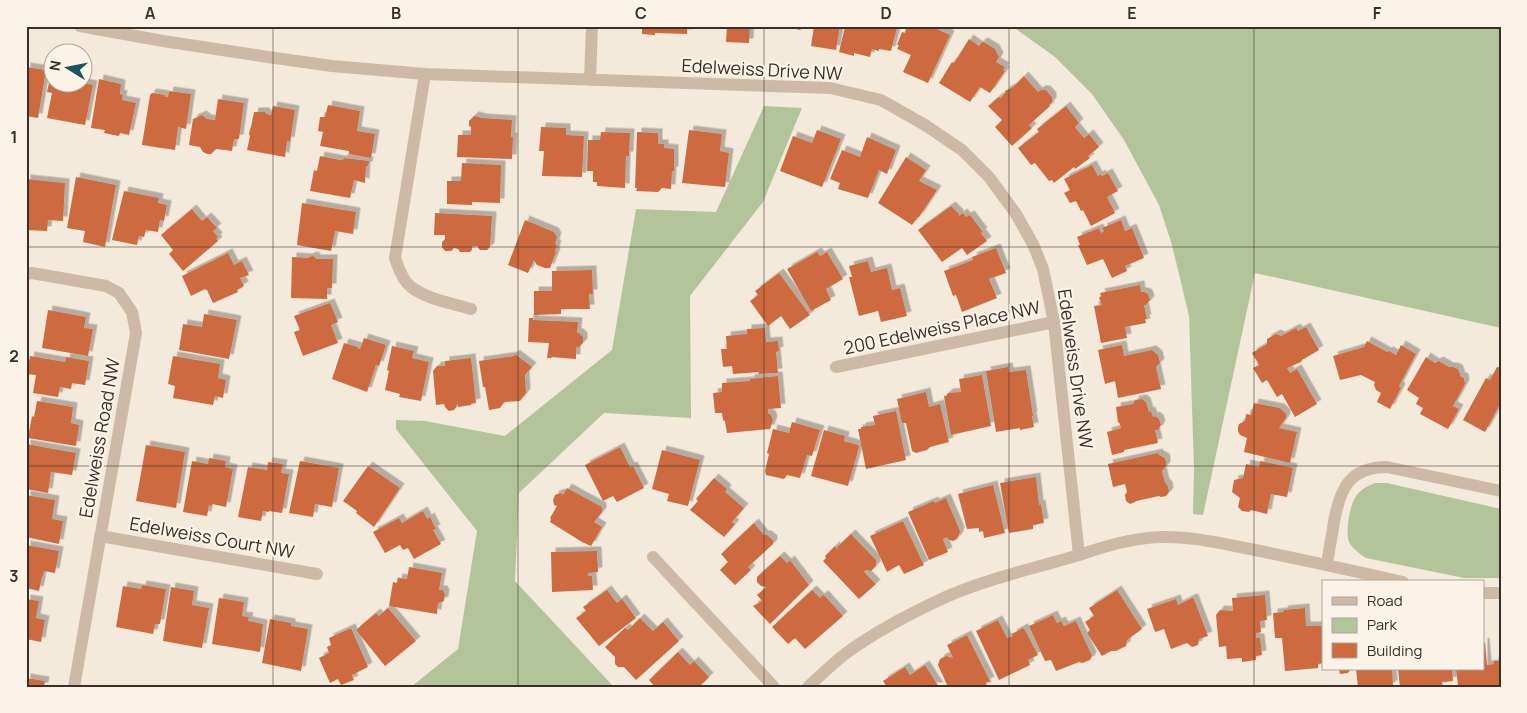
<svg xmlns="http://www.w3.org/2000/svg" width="1527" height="713" font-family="Manrope,sans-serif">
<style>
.green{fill:#b3c49a}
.building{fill:#ce6a3f;filter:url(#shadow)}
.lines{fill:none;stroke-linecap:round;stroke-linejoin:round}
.minor{stroke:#cdbaa6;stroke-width:12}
.grid{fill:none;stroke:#392e28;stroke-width:1;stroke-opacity:0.55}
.labels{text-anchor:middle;stroke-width:4.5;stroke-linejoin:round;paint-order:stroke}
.street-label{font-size:18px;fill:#392e28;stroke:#fbf3e8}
.neatline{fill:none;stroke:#392e28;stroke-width:2}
.grid-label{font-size:16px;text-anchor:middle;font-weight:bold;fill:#392e28}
</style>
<defs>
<filter id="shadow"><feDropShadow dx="4.5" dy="-4.5" stdDeviation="0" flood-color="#0004"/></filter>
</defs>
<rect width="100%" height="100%" fill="#f4eadb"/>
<path class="green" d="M1012,26H1501V328L1255,273L1203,515L1193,514L1194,467L1189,316L1172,245L1159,205L1124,140L1092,94L1055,57Z
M764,106L802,108L763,202L690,296L691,418L604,413L519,493L515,581L614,687H411L458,649L477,531L396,429V420L425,421L505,436L612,350L636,209L716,212Z
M1375,483H1387L1501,509V578H1464L1366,558C1360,554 1352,548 1349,542C1345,532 1350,504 1356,496C1361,489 1368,486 1375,483Z"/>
<path class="building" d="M642,26H687V34L655,33V35L642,34Z
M727,26H750L749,43L726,42Z
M792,26H806L805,29H801L800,30L792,28Z
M814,26H840L836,50L811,46Z
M850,26H896L897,28L891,51L879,49V51L872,49L870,57L854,53V56L839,52L845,27L849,28Z
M907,26H938L937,29L950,35L928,83L903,72L911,55L897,49L899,45H897L902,32L905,33Z
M969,39L979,46L981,43L984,42L995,49L999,57L996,62L1005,67L1003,70L1005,71L990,93L980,87L970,102L939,83L952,62L954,63Z
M26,67L46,70L38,118L26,116Z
M52,69V82H80L93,85L85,125L47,118L52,93L47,92Z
M1024,76L1038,92L1041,90H1046L1052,97V102L1049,105L1050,106L1029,125L1032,128L1012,146L995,127L1002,120L988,106L999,97L1001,98L1005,93V91L1013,87Z
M99,79L121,84L120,94L123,95L122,100L136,103L129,135L120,133L119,136L104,133L105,130L91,128Z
M169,91L191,94L186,129L178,127L175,150L142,145L150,95L152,93L165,95V97H168Z
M218,99L244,103L239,139H234L232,151L216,149L211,154H207L203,152L200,147L189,145L193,119L202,115L207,119L215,120Z
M328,105L360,111L357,131L375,134L371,158L349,154V151L320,146L323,132L318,131L320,117H325Z
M273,106L295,110L290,142L287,141L285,157L247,150L250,136L249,134L250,129L251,127L254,112H265L266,114L271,115Z
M1066,106L1079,123L1075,127L1084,138L1089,134L1099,147L1088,156L1090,158L1075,169L1074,167L1054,183L1052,180L1049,181L1035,163L1031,165L1018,148L1039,132L1037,129Z
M474,116L479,117L481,118L512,120L511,137H513L512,159L457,157L458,135H471V127L469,126V121Z
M541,127L566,128V135L584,136L582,177L542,176L544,151H539Z
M689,130L722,134L720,151L729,153L725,187L682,183Z
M817,130L841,139L822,187L780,171L793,136L812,143Z
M601,132L630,133L629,156H626L625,188L597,186V182H593V171H587L588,140H600Z
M637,132L658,133V144H664V148L674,149V171H672L671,189L662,188L658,192L636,191L637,188H635Z
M867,137L896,150L887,174L879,170L868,198L838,189L840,183L830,179L842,150L860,157Z
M320,156L340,160H343L344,158L369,161L368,166H366L365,183L354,180L350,198L310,191L314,170L317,171Z
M906,157L926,170L919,181L937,190L919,217H918L912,225L878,203Z
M462,163L501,165L500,203L472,202V205L447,204V181H461Z
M1092,165L1098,176L1101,174L1102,176L1108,173L1118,191L1107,197L1115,213L1091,226L1083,210L1081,211L1076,201L1070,203L1064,193L1070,190L1064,179Z
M76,177L116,185L105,247L83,242L85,231L67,228Z
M26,179L65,183L63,221L48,220L47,231L26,230Z
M124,191L159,198L158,203L167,205L164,221L160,220L158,232L146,230L144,237L139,236L137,245L112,240Z
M302,203L356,212L353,234L335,231L331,251L297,245Z
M951,206L959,214V216L963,213L966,217L970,215L983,232L981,233L987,241L967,255L962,248L942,262L918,230Z
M192,209L202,221L207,217L217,228L213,231L218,237L216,239L218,241L183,271L169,254L173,250L161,235Z
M435,213L492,216L490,247L487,250H480L477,246H472V250L470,252H460L458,249L454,248L451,251H445L442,247V242L445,239V235H434Z
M525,220L554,232L557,237L555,244L557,245L555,251L556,252L550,268H545L537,265L534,260L528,273L508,265Z
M1121,220L1125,231L1132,228L1144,258L1125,266L1127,271L1112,278L1103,259L1087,265L1078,245H1080L1077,237L1099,228L1101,233L1104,231L1102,228Z
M996,248L1006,273L989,279L997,298L962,312L956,295L953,296L944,271L973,260L972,257Z
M817,252L820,256L827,252L843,279L826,289L831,300L811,311L787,269Z
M228,253L234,265L242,261L249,275L240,278L244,286L237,290L238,292L213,303L207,290H206L205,289L191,296L182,276Z
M312,256L315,257L316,259H333L332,288H327V299L291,298L292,257L308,258Z
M868,261L871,272L887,268L892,290L900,288L907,316L881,322L878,311L859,316L849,277H852L849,266Z
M592,270L593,294H589L590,309H561V314L534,315V291H552V271Z
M779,273L810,315L790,329L781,316L768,326L750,301L758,295L755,291Z
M1140,285L1141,292H1144L1148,294L1150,300L1146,305H1144L1147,319H1145L1146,323L1125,327L1127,338L1101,343L1094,306L1102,305L1099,298L1101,296L1100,293Z
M330,303L338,322L331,325L338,343L303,356L294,332L300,330L294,316Z
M48,310L86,317L84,328L93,329L88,356L42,348Z
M204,314L237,320L229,359L179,350L183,324L202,327Z
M529,318H533V320L578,322L577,333H579L583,337V343L579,347H576V359L551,357L552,358H547L549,343L528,342Z
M1306,327L1319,350L1302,360L1301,362L1287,368L1290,373L1297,369L1317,404L1295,417L1282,394L1277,397L1267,380L1262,383L1253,368L1259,365L1252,353L1267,344V339L1276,334L1281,336L1296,328L1298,331Z
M765,328L766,342L778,341L779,351L776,352L778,373L758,374L759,372L733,374L732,366L723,367L721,349H727L726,336L747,334V329Z
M364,338L386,345L379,366L376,365L367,392L332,379L344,343L358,347L357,348L360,349Z
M1367,341L1387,352L1389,351L1396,355L1401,345L1416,354L1399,386L1401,388L1390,409L1377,402L1381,393L1376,390L1374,385L1375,382L1361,375L1340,380L1333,356L1364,347Z
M1122,345L1124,356L1152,350L1158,355L1160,363L1156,367L1161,389L1118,398L1115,381L1105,384L1098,350Z
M392,346L414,351L412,358L429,362L421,401L399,397L400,394L385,390L389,371L387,370Z
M515,354L532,367L525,375L526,393L520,401L504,402L500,408L489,410L485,387H483L479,361L514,356Z
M30,356L65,362L66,357L89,361L85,385L72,383L71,389L60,387L58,397L33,393L36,375L27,374Z
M173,356L220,364L218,378L226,380L223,398L215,396L213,405L173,398L175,386L168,384Z
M1426,357L1435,363L1439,361L1449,367H1453L1458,369L1460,374V376L1464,378L1465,384L1453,406L1459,409L1448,429L1420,414L1423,408L1416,404L1419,398L1407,390Z
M471,358L476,403L471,404V405L458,407L457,401V406L454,410L449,411L445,407L444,404L436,405L433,371L437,366H445V361Z
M1008,367L1009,372L1026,370L1033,416H1032L1034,427L1020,430V428L996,432L986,371Z
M1497,367L1501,368V406H1499L1485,432L1463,420L1486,378L1490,380Z
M982,375L991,426L951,435L944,396H946L948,393L961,392L959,379Z
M778,376L781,408L768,409V413L771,415L773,420L770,429L727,433L725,421L723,420L722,413H715L713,393L722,392V383L750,381V379Z
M926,392L929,407L940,404L949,442L930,447L927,450L916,453L912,451L906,423H902L897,399Z
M1142,399L1146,402L1149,412L1151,411L1153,417L1155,416L1159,419L1161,425L1158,430H1155L1158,443L1124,450V452L1112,455L1107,432L1121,428L1119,422L1118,423L1116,407L1133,404L1135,400Z
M37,401L73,407L71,423L79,425L76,446L28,438L32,416L34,417Z
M1254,403L1280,408L1286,414V418L1279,428L1297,432L1290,463L1244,452L1247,438L1240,435L1238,431V427L1239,424L1245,421L1246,414L1251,415Z
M896,411L906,460L866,469L858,429H861V427L875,425L873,416Z
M792,422L820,430L812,456L807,455L800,478L787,475L784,479L766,475L765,471L769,454L767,453L773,429L789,433Z
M824,430L845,436L844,441L858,445L859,447L848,486L811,476Z
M26,444L76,453L72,475L51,472L48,493L26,489Z
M146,445L185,452L176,508L136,501Z
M620,447L630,467L633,466L644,488L617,502L613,496L603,501L585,465Z
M662,450L700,460L688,506L667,501L669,494L652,489Z
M1158,453L1159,455L1165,458L1166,462V466L1162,471L1165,483L1168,486L1169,492L1166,496L1161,497L1159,496L1136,501L1135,502L1130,504L1126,501L1125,495L1127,492L1125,484L1113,487L1108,464Z
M209,458L226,461L225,467L233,469L226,507L212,504V506L209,505L207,516L183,512L192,461L208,464Z
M300,461L339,468L332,507L315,504L313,517L289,513Z
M1260,461L1293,468L1287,497L1271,494L1267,514L1251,510L1249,512L1242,511L1238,507L1240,498L1232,492L1234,480L1243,478L1246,464L1259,467Z
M268,462L283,464L281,473L289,474L282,513L269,511V512L263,511L261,521L238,517L248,467L267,470Z
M368,466L400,488L374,527L356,513L357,511L343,501Z
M1036,477L1039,505L1041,504L1044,523L1033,525V529L1009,533L1000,483Z
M714,478L727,489L725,492L744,508L732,522L735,524L724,537L690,510L698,501L696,499Z
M993,485L1005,533L984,538L983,531L979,532V528L967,529L958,494Z
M567,488L602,507V512L594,522L602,527L591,546L582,542L550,522L551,519L550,518L557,506L554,505L553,500L555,495L561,493L563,495Z
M26,495L55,500L52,519L63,521L59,544L26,537Z
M946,498L960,531L959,535L957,539L953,541L949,540L947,537L943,539L948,552L929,560L908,512L934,501L935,503Z
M423,511L427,519L430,517L436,529L433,530L441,544L414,559L408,548L403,550L400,545L385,553L373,532L399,518L402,523Z
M903,521L924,565L904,574L899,565L887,572L870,536Z
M754,523L764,535H767L773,540V544L748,567L751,570L735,585L720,570L728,562L721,554Z
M851,534L876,560V566L871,571L866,570L864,572L876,584L859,599L823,561L826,558L825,556L835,546L838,550L837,547Z
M26,545L59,551L55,573L44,571L43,576H42L39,591L26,588Z
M597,551L598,572L588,573V576H592L593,590L552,592L551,552Z
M780,556L787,563L790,560L809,585L770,624L753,606L762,601L757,595L766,587L761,586L757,582V577Z
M409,567L442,573L439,590H443L445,594L444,601L438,603L437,614L389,606L393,582L397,583L398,578L407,579Z
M142,585L166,589L160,624H155L153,634L116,627L123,586L141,589Z
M171,587L194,591L192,605L209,608L202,648L163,641Z
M607,590L617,603L622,599L636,618L599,646L576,618L586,611L583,607Z
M812,590L820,598L823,595L825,596L843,616L805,649L795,638L788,644L772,627Z
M1117,590L1142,629L1127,640L1126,646L1116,651H1111L1102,656L1087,633L1090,630L1085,622L1094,616L1089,608Z
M1265,595L1267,620L1260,621L1261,632L1256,633V638H1260L1262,655L1256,656V660L1242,662V658L1227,659L1226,646L1219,647L1216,615L1220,610L1233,611L1232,598Z
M219,598L244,602L242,616L249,617L248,621L263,624L260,652L212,644Z
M1192,598L1194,599L1208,636L1199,639L1198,645L1192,647L1187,643L1171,649L1164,629L1155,632L1147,609L1176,599L1178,605Z
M26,599L39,601L36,618L45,620L41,642L26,639Z
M388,608L416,641L385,666L356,630L376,613L379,616Z
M1305,608L1306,626H1323V663L1318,664V668L1285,671L1282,638H1275L1273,613L1284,612L1283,610Z
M1053,615L1057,623L1061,621L1064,626L1076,621L1092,656L1090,660L1082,663L1079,662L1056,671L1051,660L1045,661L1029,626Z
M640,618L653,631L663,622L679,641L636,680L624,667H618L615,664V657L605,647L625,628L628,630Z
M270,619L291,623V626L308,629L301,671L262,663Z
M998,620L1007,638L1013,636L1012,634L1023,628L1025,630L1038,655L1028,660L1030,665L999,680L976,631Z
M351,628L368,667L352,675L354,680L341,685L338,679L330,683L319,658L329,653L327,647L331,645L329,638Z
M967,635L990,681L986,683L987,687H948L938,665L940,659L946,656L953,658L947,645Z
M1485,642L1487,665L1494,664V661H1501V687H1463V685H1458L1456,669H1483V643Z
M678,652L690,665L694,661L709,677L699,687H655L649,680Z
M925,665L939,687H887L883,681L905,667L910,675Z
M1339,669H1351L1348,673L1340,674Z
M1356,669H1392L1393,685H1391V687H1358Z
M1398,669H1452L1453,681L1442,682L1443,687H1400Z
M26,678L45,681L44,687H26Z"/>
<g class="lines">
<path class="minor" d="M80,26L163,41L268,57L332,66L425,74L830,88L881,100L925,125L962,150L989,177L1016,214L1033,244L1043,269L1054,322L1079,555C1036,568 990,578 948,596C913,612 876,631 845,654C832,664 820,676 808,687
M425,74L395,258C398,267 401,276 407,283C420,298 452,303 471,309
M590,80L592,26
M26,274L32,273L106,286L119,293L132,312L136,333L74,687
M836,367L1054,322
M100,536L317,574
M1079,555C1106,546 1132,538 1161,537C1192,536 1224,544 1255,550C1304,560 1354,571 1403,582
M653,557L774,687
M1327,564C1329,550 1332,536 1334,522C1340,488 1350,467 1387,467L1501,491
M1483,593H1501"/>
</g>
<path class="grid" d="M273,26V687M518,26V687M764,26V687M1009,26V687M1254,26V687M26,247H1501M26,466H1501"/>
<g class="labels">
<g class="street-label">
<text transform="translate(762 70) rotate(3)" y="6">Edelweiss Drive NW</text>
<text transform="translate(942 328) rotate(-12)" y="6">200 Edelweiss Place NW</text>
<text transform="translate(1075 369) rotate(82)" y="6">Edelweiss Drive NW</text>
<text transform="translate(100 438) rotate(-80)" y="6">Edelweiss Road NW</text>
<text transform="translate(212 538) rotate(10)" y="6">Edelweiss Court NW</text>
</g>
</g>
<rect width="1527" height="713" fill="none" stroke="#fbf3e8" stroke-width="55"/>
<rect x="1322" y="580" width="162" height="90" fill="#fbf3e8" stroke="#ada49b"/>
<rect x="1332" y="597" width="25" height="8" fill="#cdbaa6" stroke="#ada49b"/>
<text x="1367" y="606" font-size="15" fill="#392e28">Road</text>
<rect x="1332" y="618" width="25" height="15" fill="#b3c49a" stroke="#ada49b"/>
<text x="1367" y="630" font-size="15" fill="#392e28">Park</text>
<rect x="1332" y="643" width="25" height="15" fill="#ce6a3f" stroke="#ada49b"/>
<text x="1367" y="656" font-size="15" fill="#392e28">Building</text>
<g transform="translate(68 68) rotate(280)"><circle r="24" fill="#fbf3e8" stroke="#ada49b"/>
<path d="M0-4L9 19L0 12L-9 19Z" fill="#1a555d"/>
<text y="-8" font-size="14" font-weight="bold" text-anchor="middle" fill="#392e28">N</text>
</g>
<rect x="28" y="28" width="1472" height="658" class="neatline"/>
<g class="grid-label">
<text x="150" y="19">A</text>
<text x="396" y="19">B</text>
<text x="641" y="19">C</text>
<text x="886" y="19">D</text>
<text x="1132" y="19">E</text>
<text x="1377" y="19">F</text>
<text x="14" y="143">1</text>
<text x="14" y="362">2</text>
<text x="14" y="582">3</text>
</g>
</svg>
